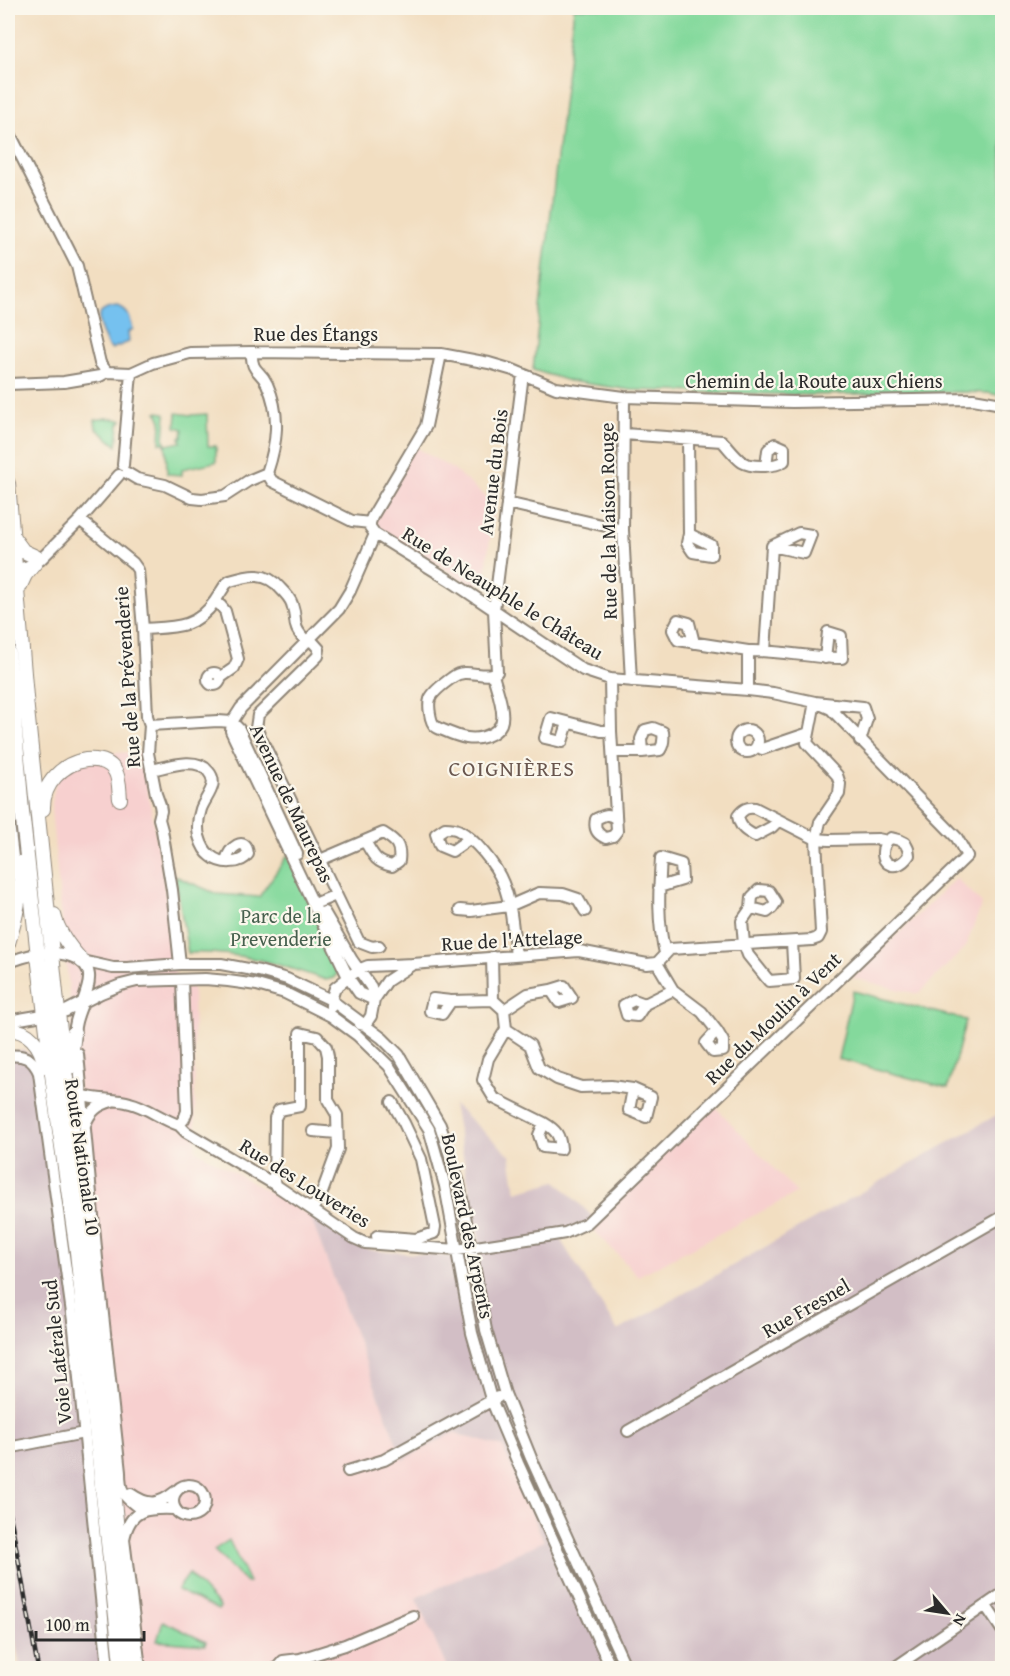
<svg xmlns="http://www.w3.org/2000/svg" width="1010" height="1676" font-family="'Gentium Book Plus',serif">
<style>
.built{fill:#f7d0cf}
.industrial{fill:#d2bec5}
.green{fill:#84d99c;stroke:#588264;stroke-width:1.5}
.water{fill:#75c1ef;stroke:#50768d;stroke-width:1.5}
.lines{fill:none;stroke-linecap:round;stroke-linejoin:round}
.minor-casing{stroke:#8e8476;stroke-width:14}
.major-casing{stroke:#8e8476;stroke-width:16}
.minor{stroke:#fff;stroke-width:10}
.major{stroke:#fff;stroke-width:14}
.rail-casing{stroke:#2b2b2b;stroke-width:4.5}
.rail{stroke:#fbf7ec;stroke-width:2;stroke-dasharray:7;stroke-linecap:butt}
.labels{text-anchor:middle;stroke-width:4.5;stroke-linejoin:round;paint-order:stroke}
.street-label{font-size:20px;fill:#2b2b2b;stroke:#fbf7ec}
.park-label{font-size:20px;fill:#465f4d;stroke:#fbf7ec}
.quarter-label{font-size:22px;letter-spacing:1.5px;fill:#69564e;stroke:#fbf7ec}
</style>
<rect width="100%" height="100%" fill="#fbf7ec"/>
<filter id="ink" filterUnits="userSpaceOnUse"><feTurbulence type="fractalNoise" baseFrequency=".0167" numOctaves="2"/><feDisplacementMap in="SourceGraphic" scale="12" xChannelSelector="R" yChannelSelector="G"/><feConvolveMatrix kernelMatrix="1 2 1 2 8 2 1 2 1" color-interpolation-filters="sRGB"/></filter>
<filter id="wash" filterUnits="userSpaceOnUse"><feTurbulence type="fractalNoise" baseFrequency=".008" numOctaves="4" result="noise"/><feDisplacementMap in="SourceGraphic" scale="24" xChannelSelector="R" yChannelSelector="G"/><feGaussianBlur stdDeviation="1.35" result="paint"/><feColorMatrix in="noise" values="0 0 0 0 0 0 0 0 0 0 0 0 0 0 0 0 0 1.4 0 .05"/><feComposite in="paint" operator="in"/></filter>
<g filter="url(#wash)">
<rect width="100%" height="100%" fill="#f2dec1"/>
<path class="built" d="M414,446L454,470L494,504L485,581L472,586L423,555L375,534L370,523Z
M141,752L163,877L174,952L176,989L193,987L196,1150L310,1216L403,1460L452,1433L503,1447L544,1542L416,1598L447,1668H136L51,809L58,767L78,754Z
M956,878L982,904L965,948L918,994L852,978Z
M712,1103L797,1193L638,1276L587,1223Z"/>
<path class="industrial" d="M8,768L12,810L10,902L8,913Z
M23,1050L39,1059L89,1424L115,1668H20L8,1593V1052Z
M453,1104L510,1155L516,1192L556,1181L597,1221L591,1228L560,1239L618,1331L1002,1112V1668H447L416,1598L544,1541L503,1447L453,1433L403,1460L310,1216L362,1248L377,1251L446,1256L482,1254Z"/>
<path class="green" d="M574,8H1002V396L988,393L961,392L807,395L631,390L569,381L533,370Z
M157,412L165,413L166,415L164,440L167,445L181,442L180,437H182L183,429L176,427L177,413L191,415L207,414L208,446H216V462L182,469V475L167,474L166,446L164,443H160L161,421Z
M106,418L122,420L119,424L117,446L96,428L95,420Z
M288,855L340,966L338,972L334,978L326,980C279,964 239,951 188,953L175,876L217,894L259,897Z
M853,991L966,1020L948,1088L838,1059Z
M229,1540L249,1582L246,1583L214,1550Z
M189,1574L220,1607L218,1610L177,1590Z
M163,1621L206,1642L205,1645L157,1641Z"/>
<path class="water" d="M118,307C129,311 130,318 133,329L128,332L129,342L111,349L108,346C100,328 88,309 118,307Z"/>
</g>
<g filter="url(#ink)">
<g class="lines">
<defs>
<path id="minor" d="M8,130L77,266L100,363L107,372
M252,352C251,373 260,369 267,384C281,415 277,443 267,473
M8,384L64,382L100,376L107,372L131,373L153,363L190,353L252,352L441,354L489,363L513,370L556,388L624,397L792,402L973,399L1002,404
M624,397L623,530L631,681
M624,434L722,441C728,447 735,457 742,462C752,468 775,467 784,461V448L775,444L768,450L766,466
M688,439L689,534L687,543L693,552L711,555V545L689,534
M123,465L131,373
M127,473L137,479L165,485L192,498L202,499L225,496L248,481L267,473
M267,473L272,481L352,521L370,523
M507,503L623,530
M80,520L133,563L138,570L143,629L147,716L150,725L148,753L156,794L160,805L161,811L159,819L162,830L172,890L180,964
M370,523V527L375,534L451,581L583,670L610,679L748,690L773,693L815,702L863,707L867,719L860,741
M370,523L372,517L426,426L441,354
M8,572L28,566L40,560L80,520L119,475
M215,601L221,606L225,611L238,659L234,668L220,678
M143,629C174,627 196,629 215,601C219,595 222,590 226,584L230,581C250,575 266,571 281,589C285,593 290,598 292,604C299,624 289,623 307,642
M310,639L319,649L318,656L258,715L256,728L359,942L372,947L379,946
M694,643L689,623L678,620L673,630L678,640L748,651V690
M748,651C779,650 810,658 842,658L841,636L828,632L825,658
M765,651L772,546L799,533L811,535L804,553L772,546
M208 679a6 6 0 1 1 12 0a6 6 0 1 1-12 0Z
M493,675C496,687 506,712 501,724C499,728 495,732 491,734C474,743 459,737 443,730C440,729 437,728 435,726C430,722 428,705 430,699C433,691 446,682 453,677C466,667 484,680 497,672L494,610L523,374
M610,679L611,731L617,831L613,836L606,838C596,834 594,828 596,819C604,815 608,813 615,818
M232,722L239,729L297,854
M568,723L562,742L545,738L551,718L601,731H611
M150,725L218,721L232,722
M736 741a11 11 0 1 1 22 0a11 11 0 1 1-22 0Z
M757,746L762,749L809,733
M613,752H642L660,750C664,744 664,739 663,732L653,728L645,730L641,739L642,752
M151,770C167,767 196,756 208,771C220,784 206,796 201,809C198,818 197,827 199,836C201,843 205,852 211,856C220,864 241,865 248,854C246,834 228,848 226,861
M8,815L15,874
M778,821L772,827L755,836C746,831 740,828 738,816C743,809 747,807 755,808L816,839L829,840L878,839L887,841L891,838L899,840L905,843L908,849L909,855C895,876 874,861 887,841
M469,839L452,851L440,846L436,834L445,828C449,828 454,828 458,830C475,839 496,865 503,883C512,905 513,932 516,956
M320,860L383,833C396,841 401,845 399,861L392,866C375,862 373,855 365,841
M659,887L682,880L681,864L661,858C659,889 657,922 665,953
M319,902L336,895
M751,908L752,897L759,890L769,891L776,902L772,908L767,912L751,908L742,921L744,944L748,955L769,981L794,979L792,942
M460,910L471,911L509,906L539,893L563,894L578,899L585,911
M324,912L352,960L371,987L374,1000
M492,957L493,1000L504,1010L506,1029L530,1045L539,1068L557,1079L581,1087L611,1086L633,1089L629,1110L646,1117L651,1097L633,1089
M82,961L113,968H127L180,964H221L259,971L287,979L331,1000L382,1038L399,1055L440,1125L459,1183L486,1330L505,1394L531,1458L626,1668
M8,963C25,955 49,950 67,955C115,968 69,1010 75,1038
M657,963L673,990L702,1012L717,1031L723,1041V1051L713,1052L706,1043L717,1031
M374,1000L359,993L348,977L231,731L232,722L241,708L339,609L350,591L375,534
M451,1001L442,1014L430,1011L433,999L451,1001L493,1000
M645,1004L634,1000L624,1005L627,1015L637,1016L645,1004L673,990
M331,1007V1000L335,988L358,970L368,966L413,964
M504,1010L528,994L551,990L559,1002L572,998L564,986L551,990
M8,1021L66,1011L101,993L121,985L137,981L205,979L228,981L257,985L285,993L331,1016L357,1035L389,1066L429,1129L445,1186L472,1333L491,1399L518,1463L611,1668
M360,1024L365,1025L371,1016L374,1000L387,981L413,964L579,951L647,964L657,963L670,949L812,940L818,938L821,932L816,839L820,822L839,794L840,784L837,775L807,743L815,702
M506,1029L488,1059L483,1080L494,1098L544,1123L539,1135L543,1147L561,1149C560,1135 556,1130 544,1123
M78,1054L97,1259L120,1472C120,1495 124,1497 142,1510
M8,1056C23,1054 33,1058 39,1073L74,1328L108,1668
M81,1095C97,1101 114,1098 130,1103C147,1107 161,1119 179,1125L184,1119L187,1111L182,980
M85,1125C90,1111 98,1105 112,1101
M179,1125L186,1132L274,1184L354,1238L365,1243L457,1250L553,1235L565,1233L587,1223L967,856L957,838L831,709L815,702
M313,1131L337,1133
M274,1184L275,1118L279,1110L300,1106V1033L317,1037L326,1047L328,1056V1100L337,1115L338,1149L320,1198L312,1209
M377,1236L416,1239L434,1233L435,1227L421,1159L404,1123L392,1102
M628,1431L1002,1217
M8,1448L84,1433
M348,1471L384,1460L498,1397
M173 1501a16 16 0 1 1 32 0a16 16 0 1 1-32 0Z
M131,1494C148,1506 159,1505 175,1492
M986,1606L1002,1630
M140,1668L124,1539C130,1508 147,1508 174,1509
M277,1668L283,1661L300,1659L345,1645L413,1616
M894,1668L1002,1594"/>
<path id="major" d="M8,483L27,709L59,1022L94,1304L131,1668
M12,536L23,551L36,557
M17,592L25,575L35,563
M8,651L22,811L37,947L54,1091L77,1252L121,1663
M43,809C42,784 63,763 86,760C98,759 109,761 115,771C120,779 119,791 120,799
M54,915C58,933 70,948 82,961
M8,943C16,918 22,889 20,863
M8,1029C29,1030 41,1045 45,1066
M73,1066L72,1049L74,1033"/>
</defs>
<use href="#minor" class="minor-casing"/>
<use href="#major" class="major-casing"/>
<use href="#minor" class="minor"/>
<use href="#major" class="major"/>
<defs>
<path id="rail" d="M8,1503L38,1668"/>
</defs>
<use href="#rail" class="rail-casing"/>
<use href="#rail" class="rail"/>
</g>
</g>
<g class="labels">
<g class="street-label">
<text x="316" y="341">Rue des Étangs</text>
<text x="814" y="388">Chemin de la Route aux Chiens</text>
<text transform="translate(493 472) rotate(-83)" y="7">Avenue du Bois</text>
<text transform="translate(608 521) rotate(-91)" y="7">Rue de la Maison Rouge</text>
<text transform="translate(503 593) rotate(32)" y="7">Rue de Neauphle le Château</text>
<text transform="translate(127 677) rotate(-94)" y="7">Rue de la Prévenderie</text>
<text transform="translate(292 803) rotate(65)" y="7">Avenue de Maurepas</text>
<text transform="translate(512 940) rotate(-3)" y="7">Rue de l'Attelage</text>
<text transform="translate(773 1018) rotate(-44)" y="7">Rue du Moulin à Vent</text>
<text transform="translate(83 1157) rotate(82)" y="7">Route Nationale 10</text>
<text transform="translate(305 1183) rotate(32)" y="7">Rue des Louveries</text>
<text transform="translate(468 1226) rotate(78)" y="7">Boulevard des Arpents</text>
<text transform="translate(806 1308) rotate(-30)" y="7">Rue Fresnel</text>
<text transform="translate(57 1352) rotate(-96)" y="7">Voie Latérale Sud</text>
</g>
<g class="park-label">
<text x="281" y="923">Parc de la<tspan x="281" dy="23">Prevenderie</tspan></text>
</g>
<g class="quarter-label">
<text x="512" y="776">COIGNIÈRES</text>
</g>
</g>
<rect width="1010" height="1676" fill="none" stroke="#fbf7ec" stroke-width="30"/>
<g transform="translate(947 1613) rotate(119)" stroke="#fbf7ec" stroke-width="4.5" paint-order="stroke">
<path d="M0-4.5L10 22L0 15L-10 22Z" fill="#2b2b2b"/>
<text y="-9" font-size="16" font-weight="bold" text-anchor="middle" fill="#2b2b2b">N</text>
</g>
<path d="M36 1631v9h108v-9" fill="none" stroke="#2b2b2b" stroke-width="3"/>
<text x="45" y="1631" font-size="18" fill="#2b2b2b" stroke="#fbf7ec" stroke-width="4.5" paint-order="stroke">100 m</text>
</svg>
